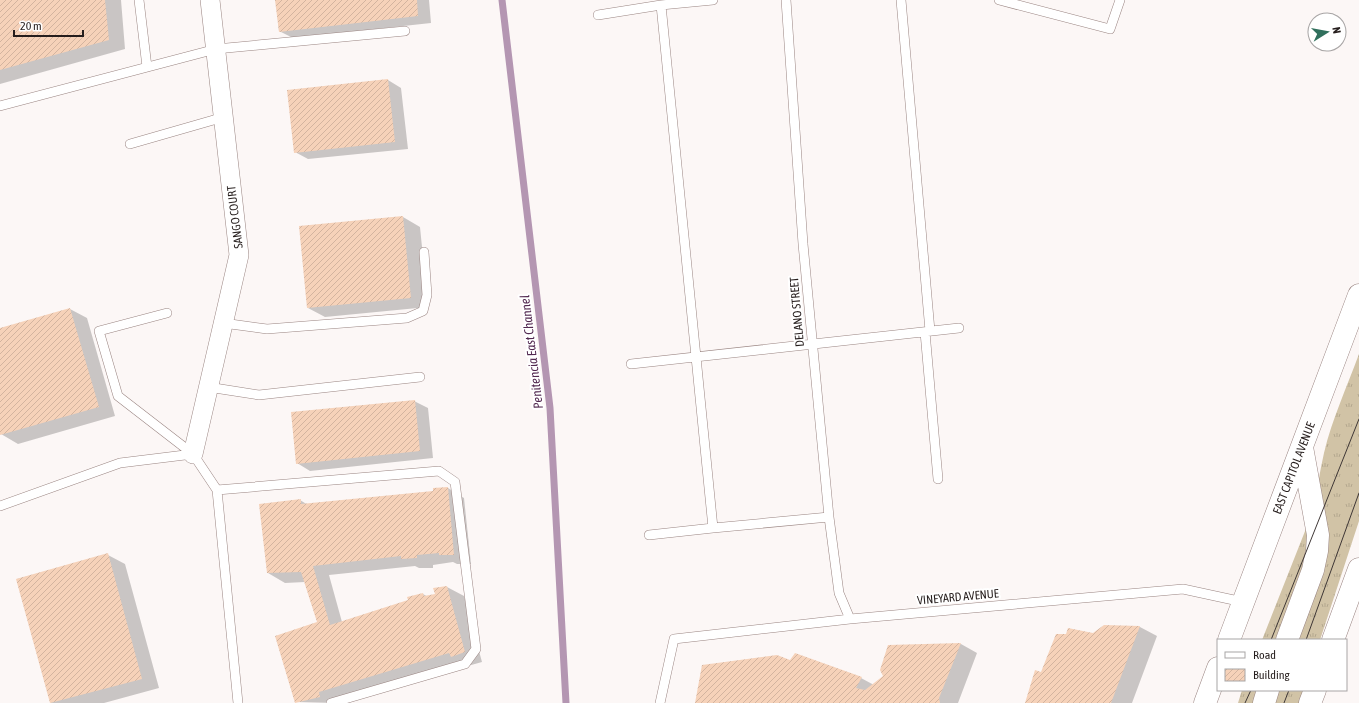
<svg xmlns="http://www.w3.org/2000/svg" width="1359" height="703" font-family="'Asap Condensed',sans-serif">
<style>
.grass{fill:url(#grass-tufts)}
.shadow{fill:#0003}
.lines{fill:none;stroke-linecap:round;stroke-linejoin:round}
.stream{stroke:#b496b2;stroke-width:7}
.building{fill:url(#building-hatch)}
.service-casing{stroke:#9a8582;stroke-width:10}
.minor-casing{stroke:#9a8582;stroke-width:20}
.primary-casing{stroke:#9a8582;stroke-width:23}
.service{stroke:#fff;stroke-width:9}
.minor{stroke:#fff;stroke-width:19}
.primary{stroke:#fff;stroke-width:22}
.tram{stroke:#3f3736;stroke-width:1}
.labels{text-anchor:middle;stroke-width:4;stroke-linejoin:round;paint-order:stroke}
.street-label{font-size:12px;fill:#261e1d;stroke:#fff}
.water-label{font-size:13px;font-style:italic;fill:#522950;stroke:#fff}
</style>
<defs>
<pattern id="grass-tufts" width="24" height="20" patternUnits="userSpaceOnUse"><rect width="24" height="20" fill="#d1c3a6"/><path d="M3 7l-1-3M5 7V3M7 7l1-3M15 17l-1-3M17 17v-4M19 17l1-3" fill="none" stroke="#b3a78e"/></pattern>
<pattern id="building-hatch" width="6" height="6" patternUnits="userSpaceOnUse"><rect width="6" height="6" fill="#f6d2b9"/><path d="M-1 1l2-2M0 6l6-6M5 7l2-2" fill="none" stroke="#d3b49f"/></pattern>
</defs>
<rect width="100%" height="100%" fill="#fcf7f6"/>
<path class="grass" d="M1359,354V521L1320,640H1262L1311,516C1317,495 1319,474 1324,453C1332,419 1347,387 1359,354Z
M1242,690H1304L1300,703H1238Z"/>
<path class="shadow" d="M0,0H121L125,49L0,84Z
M276,0H429L431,23L293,38L279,31Z
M388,80L401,88L408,149L308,159L295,152L288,91Z
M403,217L420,227L428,307L325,317L308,308Z
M70,309L87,318L115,416L18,444L1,434L0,431V329Z
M414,401L428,408L433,458L310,471L297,463Z
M448,488L464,498L471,564H457L453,562L433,565V568H419L415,566L329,575L342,622L409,601L423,594L428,597L437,595L447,587L464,596L482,662L336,703L296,702L318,623L305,582L285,583L268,573L300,500L308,505L434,492Z
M108,555L125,564L159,688L104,703H51L17,579Z
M1104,626L1140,627L1157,636L1132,703H1026L1042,673Z
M961,644L977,653L958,703H696L791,661L861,678L874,685L884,676L888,646Z"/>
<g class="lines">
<path class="stream" d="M502,0L550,408L566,703"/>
</g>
<path class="building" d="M0,0H105L109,40L0,70Z
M275,0H417L418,16L279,32Z
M388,79L395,142L294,153L287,90Z
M403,216L411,298L307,308L299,226Z
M70,308L99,407L0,435V328Z
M415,400L420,451L296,464L291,412Z
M448,487L454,555H439V553L417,555V558L401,559V556L313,566L330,625L408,600L407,597L423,593L424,596L435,594L433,588L447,586L465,652L451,657L449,653L319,692L320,697L295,703L275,636L317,622L301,572L267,573L259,504L301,499V504L433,491V488Z
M108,553L142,679L50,703L16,579Z
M1104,625L1140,626L1111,703H1025L1035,670L1041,672L1056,634H1066L1068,628L1093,633Z
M961,643L939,698L940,703H695L702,665L777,655L790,660L795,653L862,677L856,688L865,690L883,676L880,670L888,645Z"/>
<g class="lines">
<defs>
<path id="service" d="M139,0L147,67
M786,0L803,244L829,517L839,593L850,619
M901,0L930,331
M999,0L1110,29L1120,0
M661,5L713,528L829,517
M598,15L661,5L713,0
M0,106L216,49L405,31
M130,144L224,117
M167,313L99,331L118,396L193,454L217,490L238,703
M223,323L267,329L407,318L423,311L427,295L424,252
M925,332L938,479
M631,364L959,328
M208,387L259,395L420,377
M217,490L439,471L455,482L476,649L465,664L331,703
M0,506L120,463L193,454
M649,535L713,528
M660,703L674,639L850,619L1183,589L1243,602"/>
<path id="minor" d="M193,454L239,255L210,0"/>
<path id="primary" d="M1229,640L1359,295
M1287,640L1313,570L1317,551L1318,535L1302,447
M1333,640L1359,569
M1205,703L1218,668
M1264,703L1268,690
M1310,703L1315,690"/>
</defs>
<use href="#service" class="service-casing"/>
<use href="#minor" class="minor-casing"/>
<use href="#primary" class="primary-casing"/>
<use href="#service" class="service"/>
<use href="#minor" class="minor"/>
<use href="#primary" class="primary"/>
<path class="tram" d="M1271,640L1359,419
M1306,640L1359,493
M1245,703L1251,690
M1284,703L1289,690"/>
</g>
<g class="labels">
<g class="street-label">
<text transform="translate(235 217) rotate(-97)" y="4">SANGO COURT</text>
<text transform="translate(797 312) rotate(-95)" y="4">DELANO STREET</text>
<text transform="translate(1294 468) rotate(-69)" y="4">EAST CAPITOL AVENUE</text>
<text transform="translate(958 597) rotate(-5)" y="4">VINEYARD AVENUE</text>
</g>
<g class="water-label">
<text transform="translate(531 352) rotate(-97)" y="5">Penitencia East Channel</text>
</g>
</g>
<rect x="1217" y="639" width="130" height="52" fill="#ffffff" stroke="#a8a5a5"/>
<rect x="1225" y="652" width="20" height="6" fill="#ffffff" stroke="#a8a5a5"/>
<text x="1253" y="659" font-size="12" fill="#261e1d">Road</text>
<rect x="1225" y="669" width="20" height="12" fill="url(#building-hatch)" stroke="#a8a5a5"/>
<text x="1253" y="679" font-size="12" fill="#261e1d">Building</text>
<g transform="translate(1327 32) rotate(79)"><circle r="19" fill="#ffffff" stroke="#a8a5a5"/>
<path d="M0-3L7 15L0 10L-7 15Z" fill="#306f5c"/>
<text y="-6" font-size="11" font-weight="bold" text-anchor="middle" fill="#261e1d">N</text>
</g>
<path d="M14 30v6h69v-6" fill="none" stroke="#261e1d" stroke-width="2"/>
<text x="20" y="30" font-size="12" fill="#261e1d" stroke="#ffffff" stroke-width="3" paint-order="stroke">20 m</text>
</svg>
